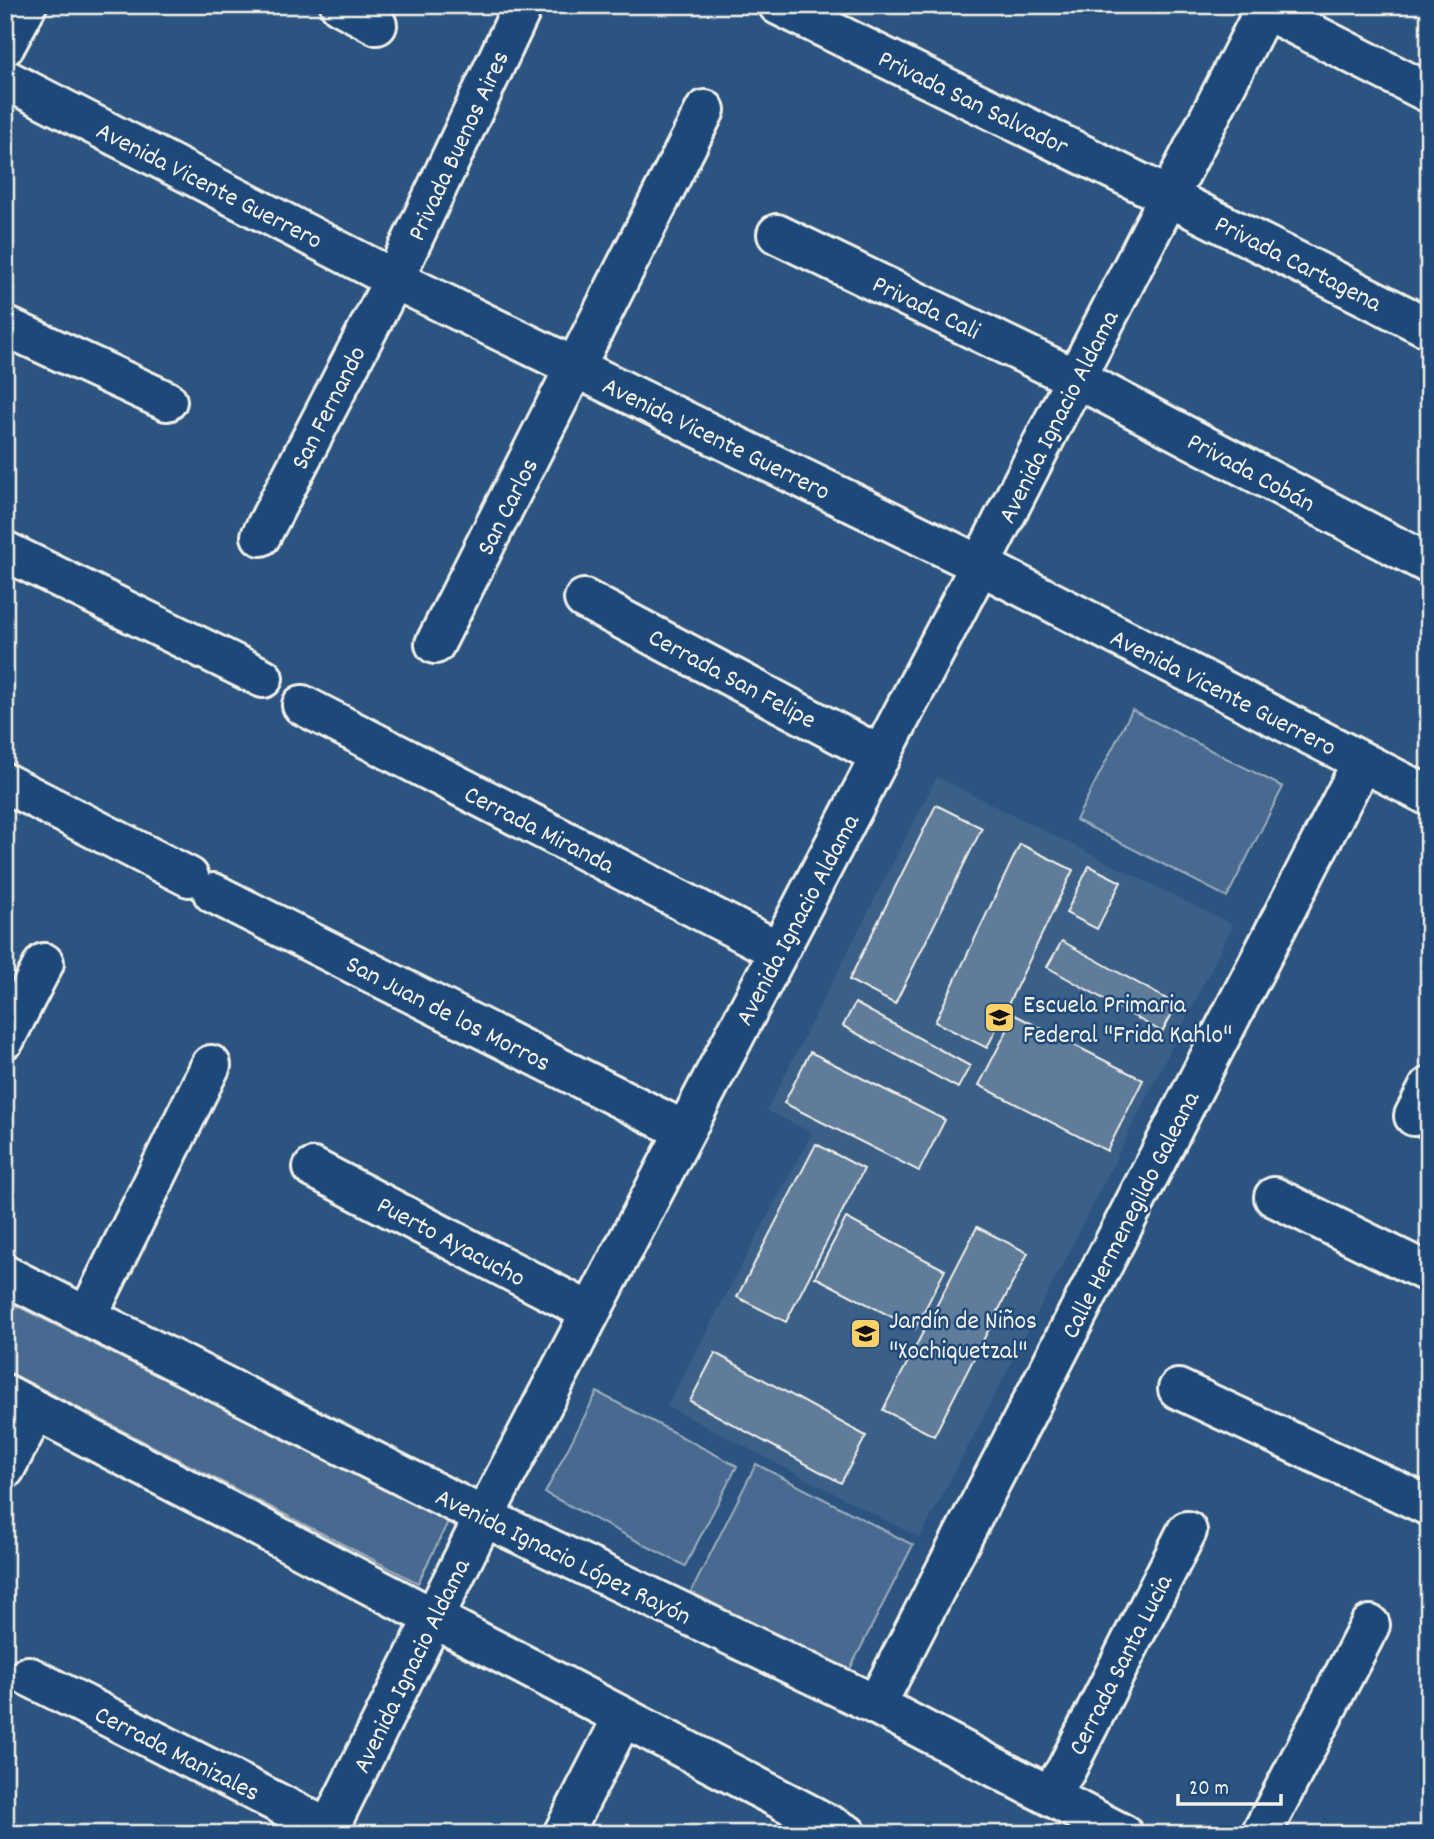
<svg xmlns="http://www.w3.org/2000/svg" width="1434" height="1839" font-family="Dekko,sans-serif">
<style>
.built{fill:#3b6088}
.green{fill:#496b90;stroke:#9eaebc;stroke-width:2}
.building{fill:#5e7b9a;stroke:#f4f1e8;stroke-width:2}
.lines{fill:none;stroke-linecap:round;stroke-linejoin:round}
.minor-casing{stroke:#f4f1e8;stroke-width:44}
.major-casing{stroke:#f4f1e8;stroke-width:44}
.minor{stroke:#1f4a7a;stroke-width:38}
.major{stroke:#1f4a7a;stroke-width:38}
.labels{text-anchor:middle;stroke-width:5;stroke-linejoin:round;paint-order:stroke}
.street-label{font-size:26px;fill:#f4f1e8;stroke:#1f4a7a}
.poi-label{font-size:26px;fill:#f4f1e8;stroke:#1f4a7a;text-anchor:start}
</style>
<rect width="100%" height="100%" fill="#2c5481"/>
<filter id="ink" filterUnits="userSpaceOnUse"><feTurbulence type="fractalNoise" baseFrequency=".0143" numOctaves="2"/><feDisplacementMap in="SourceGraphic" scale="14" xChannelSelector="R" yChannelSelector="G"/><feConvolveMatrix kernelMatrix="1 2 1 2 8 2 1 2 1" color-interpolation-filters="sRGB"/></filter>
<g filter="url(#ink)">
<path class="built" d="M937,777L1233,925L1064,1262L920,1538L667,1406L812,1133L767,1110Z"/>
<path class="green" d="M1132,710L1283,787L1227,897L1076,820Z
M5,1300L449,1520L418,1583L5,1370Z
M597,1392L737,1466L685,1566L545,1493Z
M756,1464L913,1545L848,1673L691,1592Z"/>
<path class="building" d="M936,805L982,828L895,1004L849,980Z
M1020,844L1073,870L987,1048L935,1022Z
M1089,866L1121,882L1097,929L1066,913Z
M1062,941L1177,1005L1162,1032L1047,967Z
M855,1003L970,1066L958,1088L843,1026Z
M1015,1015L1143,1080L1107,1151L979,1085Z
M810,1052L945,1120L919,1171L784,1103Z
M816,1144L864,1169L786,1322L737,1297Z
M846,1218L945,1270L915,1329L815,1277Z
M977,1227L1028,1253L934,1436L883,1410Z
M715,1353L866,1436L841,1483L690,1401Z"/>
<g class="lines">
<defs>
<path id="minor" d="M340,5L377,25
M778,5L1169,197L1429,328
M1256,5L1429,93
M5,79L394,279L980,565L1429,796
M777,234L1095,388L1429,564
M5,326L167,401
M261,536L394,279L520,12
M5,551L263,678
M584,599L881,756
M435,644L705,110
M302,705L779,951
M5,783L189,877
M213,893L685,1131
M5,1039L44,963
M1414,1116L1429,1087
M313,1168L590,1312
M1274,1197L1429,1273
M5,1275L484,1517L876,1705L1123,1834
M87,1317L211,1065
M1178,1389L1429,1506
M5,1394L847,1834
M5,1469L36,1410
M28,1676L329,1829
M876,1705L1362,762
M1049,1795L1066,1770L1187,1531
M326,1834L484,1517L980,565L1267,5
M563,1834L623,1717
M1261,1834L1370,1625"/>
<path id="major" d="M5,46L27,5"/>
</defs>
<use href="#minor" class="minor-casing"/>
<use href="#major" class="major-casing"/>
<use href="#minor" class="minor"/>
<use href="#major" class="major"/>
</g>
</g>
<defs>
<symbol id="school-square" viewBox="-11 -11 22 22"><rect x="-9" y="-9" width="18" height="18" rx="4" fill="#ffd166" stroke="#1f4a7a"/><path d="M0-5L7-2L0 1L-7-2ZM-4 1L0 2.5L4 1V4Q0 6-4 4Z" fill="#111"/></symbol>
</defs>
<g fill-rule="evenodd">
<use href="#school-square" x="982" y="1000" width="35" height="35"/>
<use href="#school-square" x="848" y="1316" width="35" height="35"/>
</g>
<g class="labels">
<g class="street-label">
<text transform="translate(974 101) rotate(26)" y="9">Privada San Salvador</text>
<text transform="translate(457 145) rotate(-65)" y="9">Privada Buenos Aires</text>
<text transform="translate(210 184) rotate(27)" y="9">Avenida Vicente Guerrero</text>
<text transform="translate(1299 262) rotate(27)" y="9">Privada Cartagena</text>
<text transform="translate(927 306) rotate(26)" y="9">Privada Cali</text>
<text transform="translate(327 407) rotate(-63)" y="9">San Fernando</text>
<text transform="translate(1057 416) rotate(-63)" y="9">Avenida Ignacio Aldama</text>
<text transform="translate(717 437) rotate(26)" y="9">Avenida Vicente Guerrero</text>
<text transform="translate(1252 471) rotate(28)" y="9">Privada Cobán</text>
<text transform="translate(506 506) rotate(-63)" y="9">San Carlos</text>
<text transform="translate(733 677) rotate(28)" y="9">Cerrada San Felipe</text>
<text transform="translate(1224 691) rotate(27)" y="9">Avenida Vicente Guerrero</text>
<text transform="translate(540 828) rotate(27)" y="9">Cerrada Miranda</text>
<text transform="translate(796 919) rotate(-62)" y="9">Avenida Ignacio Aldama</text>
<text transform="translate(449 1012) rotate(27)" y="9">San Juan de los Morros</text>
<text transform="translate(1129 1214) rotate(-63)" y="9">Calle Hermenegildo Galeana</text>
<text transform="translate(452 1240) rotate(28)" y="9">Puerto Ayacucho</text>
<text transform="translate(564 1555) rotate(26)" y="9">Avenida Ignacio López Rayón</text>
<text transform="translate(1119 1664) rotate(-63)" y="9">Cerrada Santa Lucia</text>
<text transform="translate(410 1665) rotate(-64)" y="9">Avenida Ignacio Aldama</text>
<text transform="translate(178 1752) rotate(27)" y="9">Cerrada Manizales</text>
</g>
<g class="poi-label">
<text x="1023" y="1012">Escuela Primaria<tspan x="1023" dy="30">Federal "Frida Kahlo"</tspan></text>
<text x="889" y="1328">Jardín de Niños<tspan x="889" dy="30">"Xochiquetzal"</tspan></text>
</g>
</g>
<rect width="1434" height="1839" fill="none" stroke="#1f4a7a" stroke-width="28"/>
<rect x="14" y="14" width="1406" height="1811" fill="none" stroke="#f4f1e8" stroke-width="2.5" filter="url(#ink)"/>
<path d="M1178 1794v10h103v-10" fill="none" stroke="#f4f1e8" stroke-width="3.5"/>
<text x="1189" y="1794" font-size="21" fill="#f4f1e8" stroke="#1f4a7a" stroke-width="5" paint-order="stroke">20 m</text>
</svg>
